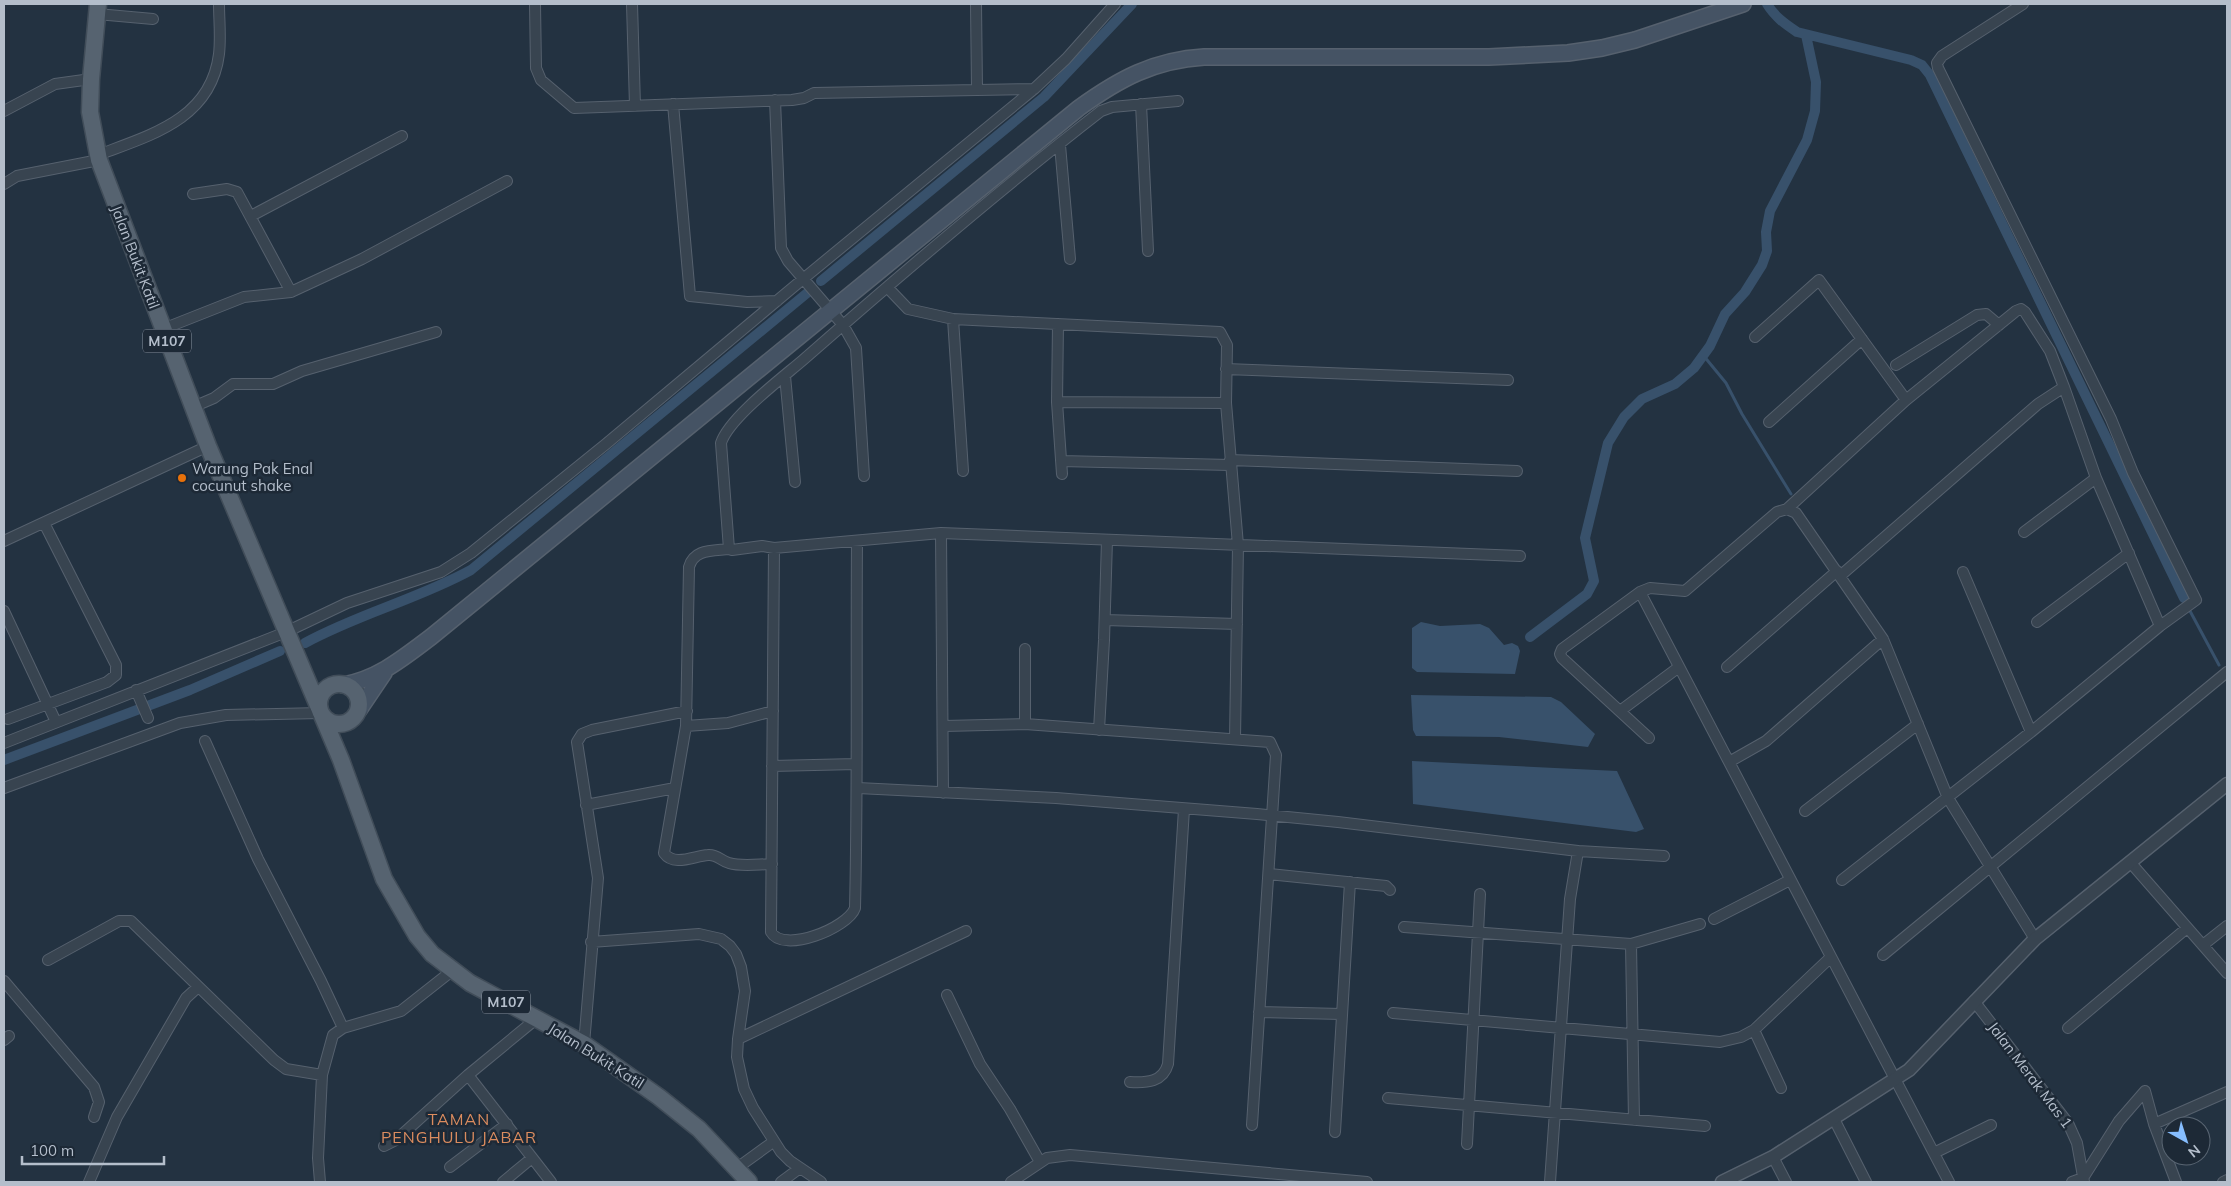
<svg xmlns="http://www.w3.org/2000/svg" width="2231" height="1186" font-family="Mulish,sans-serif">
<style>
.water{fill:#38516b}
.lines{fill:none;stroke-linecap:round;stroke-linejoin:round}
.stream{stroke:#38516b;stroke-width:3}
.canal{stroke:#38516b;stroke-width:10}
.minor-casing{stroke:#56616e;stroke-width:12}
.tertiary-casing{stroke:#56616e;stroke-width:15}
.secondary-casing{stroke:#56616e;stroke-width:18}
.primary-casing{stroke:#414d59;stroke-width:19}
.minor{stroke:#384450;stroke-width:10}
.tertiary{stroke:#384450;stroke-width:12}
.secondary{stroke:#455364;stroke-width:15}
.primary{stroke:#566370;stroke-width:16}
.food-dot{fill:#e8710a;stroke:#1d2936;stroke-width:2}
.labels{text-anchor:middle;stroke-width:5;stroke-linejoin:round;paint-order:stroke}
.shield{fill:#1d2936;stroke:#87919e;stroke-width:1}
.shield-label{font-size:14px;font-weight:bold;fill:#b4becb}
.street-label{font-size:15px;fill:#b4becb;stroke:#1d2936}
.poi-label{font-size:15px;fill:#b4becb;stroke:#1d2936;text-anchor:start}
.neighbourhood-label{font-size:16px;letter-spacing:1px;fill:#db8c5f;stroke:#1d2936}
</style>
<rect width="100%" height="100%" fill="#233241"/>
<path class="water" d="M1421,622L1440,626L1480,624L1489,628L1504,645L1512,643L1518,646L1520,651L1515,674L1417,672L1412,668V628Z
M1411,695L1551,697L1561,702L1595,734L1588,747L1499,737L1416,736L1413,730Z
M1412,761L1617,771L1644,829L1636,832L1413,804Z"/>
<g class="lines">
<path class="stream" d="M1703,355L1726,383L1742,414L1791,494
M2190,611L2219,665"/>
<path class="canal" d="M1767,4C1775,17 1785,24 1797,32L1911,60L1922,65L1930,75L2184,598
M821,281L1044,97L1132,4
M1530,637L1587,594L1594,581L1585,538L1608,443L1624,417L1642,399L1675,384L1694,368L1710,346L1725,314L1745,292L1762,265L1767,251L1766,232L1770,211L1807,140L1815,111L1816,82L1806,35
M305,643C358,614 418,599 471,570L812,289
M4,760L190,690L280,651"/>
<defs>
<path id="minor" d="M535,4L536,68L541,80L574,108L792,100L804,98L814,93L1034,89
M632,4L635,106
M976,4L977,89
M97,14L153,19
M775,100L781,248L788,261L843,325L856,348L864,476
M673,104L690,296L747,302L777,301
M1141,104L1148,251
M4,111L55,84L91,79
M1060,145L1070,259
M98,155C151,135 211,119 219,54C221,37 219,20 219,4
M4,184L17,176L99,160
M193,194L227,189L237,192L291,292
M251,216L402,136
M887,287L908,309L953,319L1220,332L1227,345L1226,403L1238,545L1235,739
M953,319L963,471
M1058,324L1057,402L1062,474
M163,329L244,297L291,292L362,259L507,181
M1755,337L1819,280L1906,400
M1896,365L1977,315L1986,314L1999,325
M1226,369L1508,380
M785,376L795,482
M1057,402L1226,403
M193,407L214,398L233,384H273L302,371L436,332
M1769,422L1862,339
M1230,460L1517,471
M1061,461L1230,465
M1787,509L1796,513L1883,639L1948,798L2035,939
M2024,532L2096,478L2160,626
M941,533L943,793
M4,541L208,446
M774,548L771,932C783,954 848,928 855,908C858,786 856,664 857,542
M729,549L721,443C729,418 782,378 803,360C900,275 999,190 1101,111L1112,107L1178,101
M1963,572L2031,732
M1840,576L2038,404L2064,387L2096,478
M1640,592L1949,1182
M4,611L56,722
M1105,620L1237,624
M2037,622L2129,553
M1727,667L1837,571
M136,690L148,718
M1620,711L1679,667
M8,719L107,682L116,675V665L44,523
M1025,724V649
M686,726L728,723L773,711
M944,726L1025,724L1270,742L1276,755L1252,1125
M1099,730L1104,640L1107,540
M1649,738L1562,658L1560,654L1562,649L1640,592L1650,588L1685,591L1777,512L1787,509L1906,400L2016,311L2021,309L2025,312L2050,351L2064,387
M205,741L258,859L321,981L343,1028
M4,743L286,632L347,603L441,572L471,553L606,444L803,279L1034,89L1066,59L1115,4
M1729,762L1766,741L1883,639
M772,766L856,764
M4,788L180,723L226,715L321,713
M858,788L1056,798L1257,814L1338,822L1578,851L1664,856
M586,805L675,788
M1805,811L1918,724
M2130,862L2227,973
M772,864C759,864 742,867 729,863C721,861 717,854 708,855C694,856 674,867 664,853L686,726L689,567C694,549 712,551 729,549L732,550L762,546L774,548L941,533L1520,556
M1269,874L1386,886L1390,890
M1842,880L2031,732L2160,626L2196,600L2133,473L2111,419L1938,68L1937,63L1942,56L2023,4
M1714,919L1790,880
M1404,927L1631,944L1700,924
M591,942L699,934L721,939L730,946L736,954L741,967L745,991L738,1039L737,1057L744,1089L753,1108L781,1152L790,1161L821,1182
M1631,944L1634,1120
M2203,945L2227,926
M1883,955L2227,672
M48,960L119,921H131L274,1060L286,1069L322,1075
M4,981L94,1087L99,1102L94,1117
M947,995L980,1064L1010,1109L1040,1162
M1974,1001L2068,1123L2077,1143L2084,1182
M1259,1012L1341,1014
M1393,1013L1720,1042L1741,1037L1754,1030L1831,957
M2068,1028L2187,928
M1754,1030L1781,1088
M738,1039L966,931
M4,1040L9,1036
M584,1044L598,878L577,742L582,734L592,730L687,711
M468,1075L551,1182
M1130,1082C1147,1083 1163,1082 1168,1064L1184,809
M2145,1091L2154,1124L2176,1182
M1388,1098L1705,1126
M1834,1119L1866,1182
M2154,1124L2227,1092
M1335,1132L1350,882
M1467,1144L1480,894
M384,1146L396,1140L468,1075L536,1019
M1934,1153L1991,1125
M1773,1157L1786,1182
M450,1167L507,1124
M737,1168L773,1142
M89,1182L117,1117L186,998L198,987
M320,1182L318,1158L322,1075L333,1035L343,1028L401,1011L453,970
M503,1182L532,1158
M781,1182L800,1168
M1011,1182L1047,1158L1070,1155L1367,1182
M1550,1182L1570,899L1578,851
M2072,1182L2083,1178L2119,1121L2145,1091
M2223,1182L2227,1180"/>
<path id="tertiary" d="M1722,1182L1773,1157L1909,1070L2035,939L2227,784"/>
<path id="secondary" d="M343,685C378,679 403,658 431,637L1079,108C1119,79 1154,60 1204,57H1489L1568,53L1602,48L1635,40L1743,4
M359,710L384,673"/>
<path id="primary" d="M98,4L91,79L90,112L99,160L208,446L341,760L384,879L417,936L432,954L470,983L584,1044L659,1097L699,1129L749,1182
M319 704a20 20 0 1 1 40 0a20 20 0 1 1-40 0Z"/>
</defs>
<use href="#minor" class="minor-casing"/>
<use href="#tertiary" class="tertiary-casing"/>
<use href="#secondary" class="secondary-casing"/>
<use href="#primary" class="primary-casing"/>
<use href="#minor" class="minor"/>
<use href="#tertiary" class="tertiary"/>
<use href="#secondary" class="secondary"/>
<use href="#primary" class="primary"/>
</g>
<circle class="food-dot" cx="182" cy="478" r="5"/>
<g class="labels">
<g class="shield">
<rect x="143" y="329.5" width="48" height="23" rx="4"/>
<rect x="482" y="990.5" width="48" height="23" rx="4"/>
</g>
<g class="shield-label">
<text x="167" y="346">M107</text>
<text x="506" y="1007">M107</text>
</g>
<g class="street-label">
<text transform="translate(135 257) rotate(69)" y="5">Jalan Bukit Katil</text>
<text transform="translate(596 1056) rotate(32)" y="5">Jalan Bukit Katil</text>
<text transform="translate(2030 1075) rotate(53)" y="5">Jalan Merak Mas 1</text>
</g>
<g class="poi-label">
<text x="192" y="474">Warung Pak Enal<tspan x="192" dy="17">cocunut shake</tspan></text>
</g>
<g class="neighbourhood-label">
<text x="459" y="1125">TAMAN<tspan x="459" dy="18">PENGHULU JABAR</tspan></text>
</g>
</g>
<rect width="2231" height="1186" fill="none" stroke="#b4becb" stroke-width="10"/>
<g transform="translate(2186 1141) rotate(141)"><circle r="24" fill="#1d2936" stroke="#596572"/>
<path d="M0-4L9 19L0 12L-9 19Z" fill="#86bdfe"/>
<text y="-8" font-size="14" font-weight="bold" text-anchor="middle" fill="#b4becb">N</text>
</g>
<path d="M22 1156v8h142v-8" fill="none" stroke="#b4becb" stroke-width="2.5"/>
<text x="30" y="1156" font-size="15" fill="#b4becb" stroke="#1d2936" stroke-width="4" paint-order="stroke">100 m</text>
</svg>
